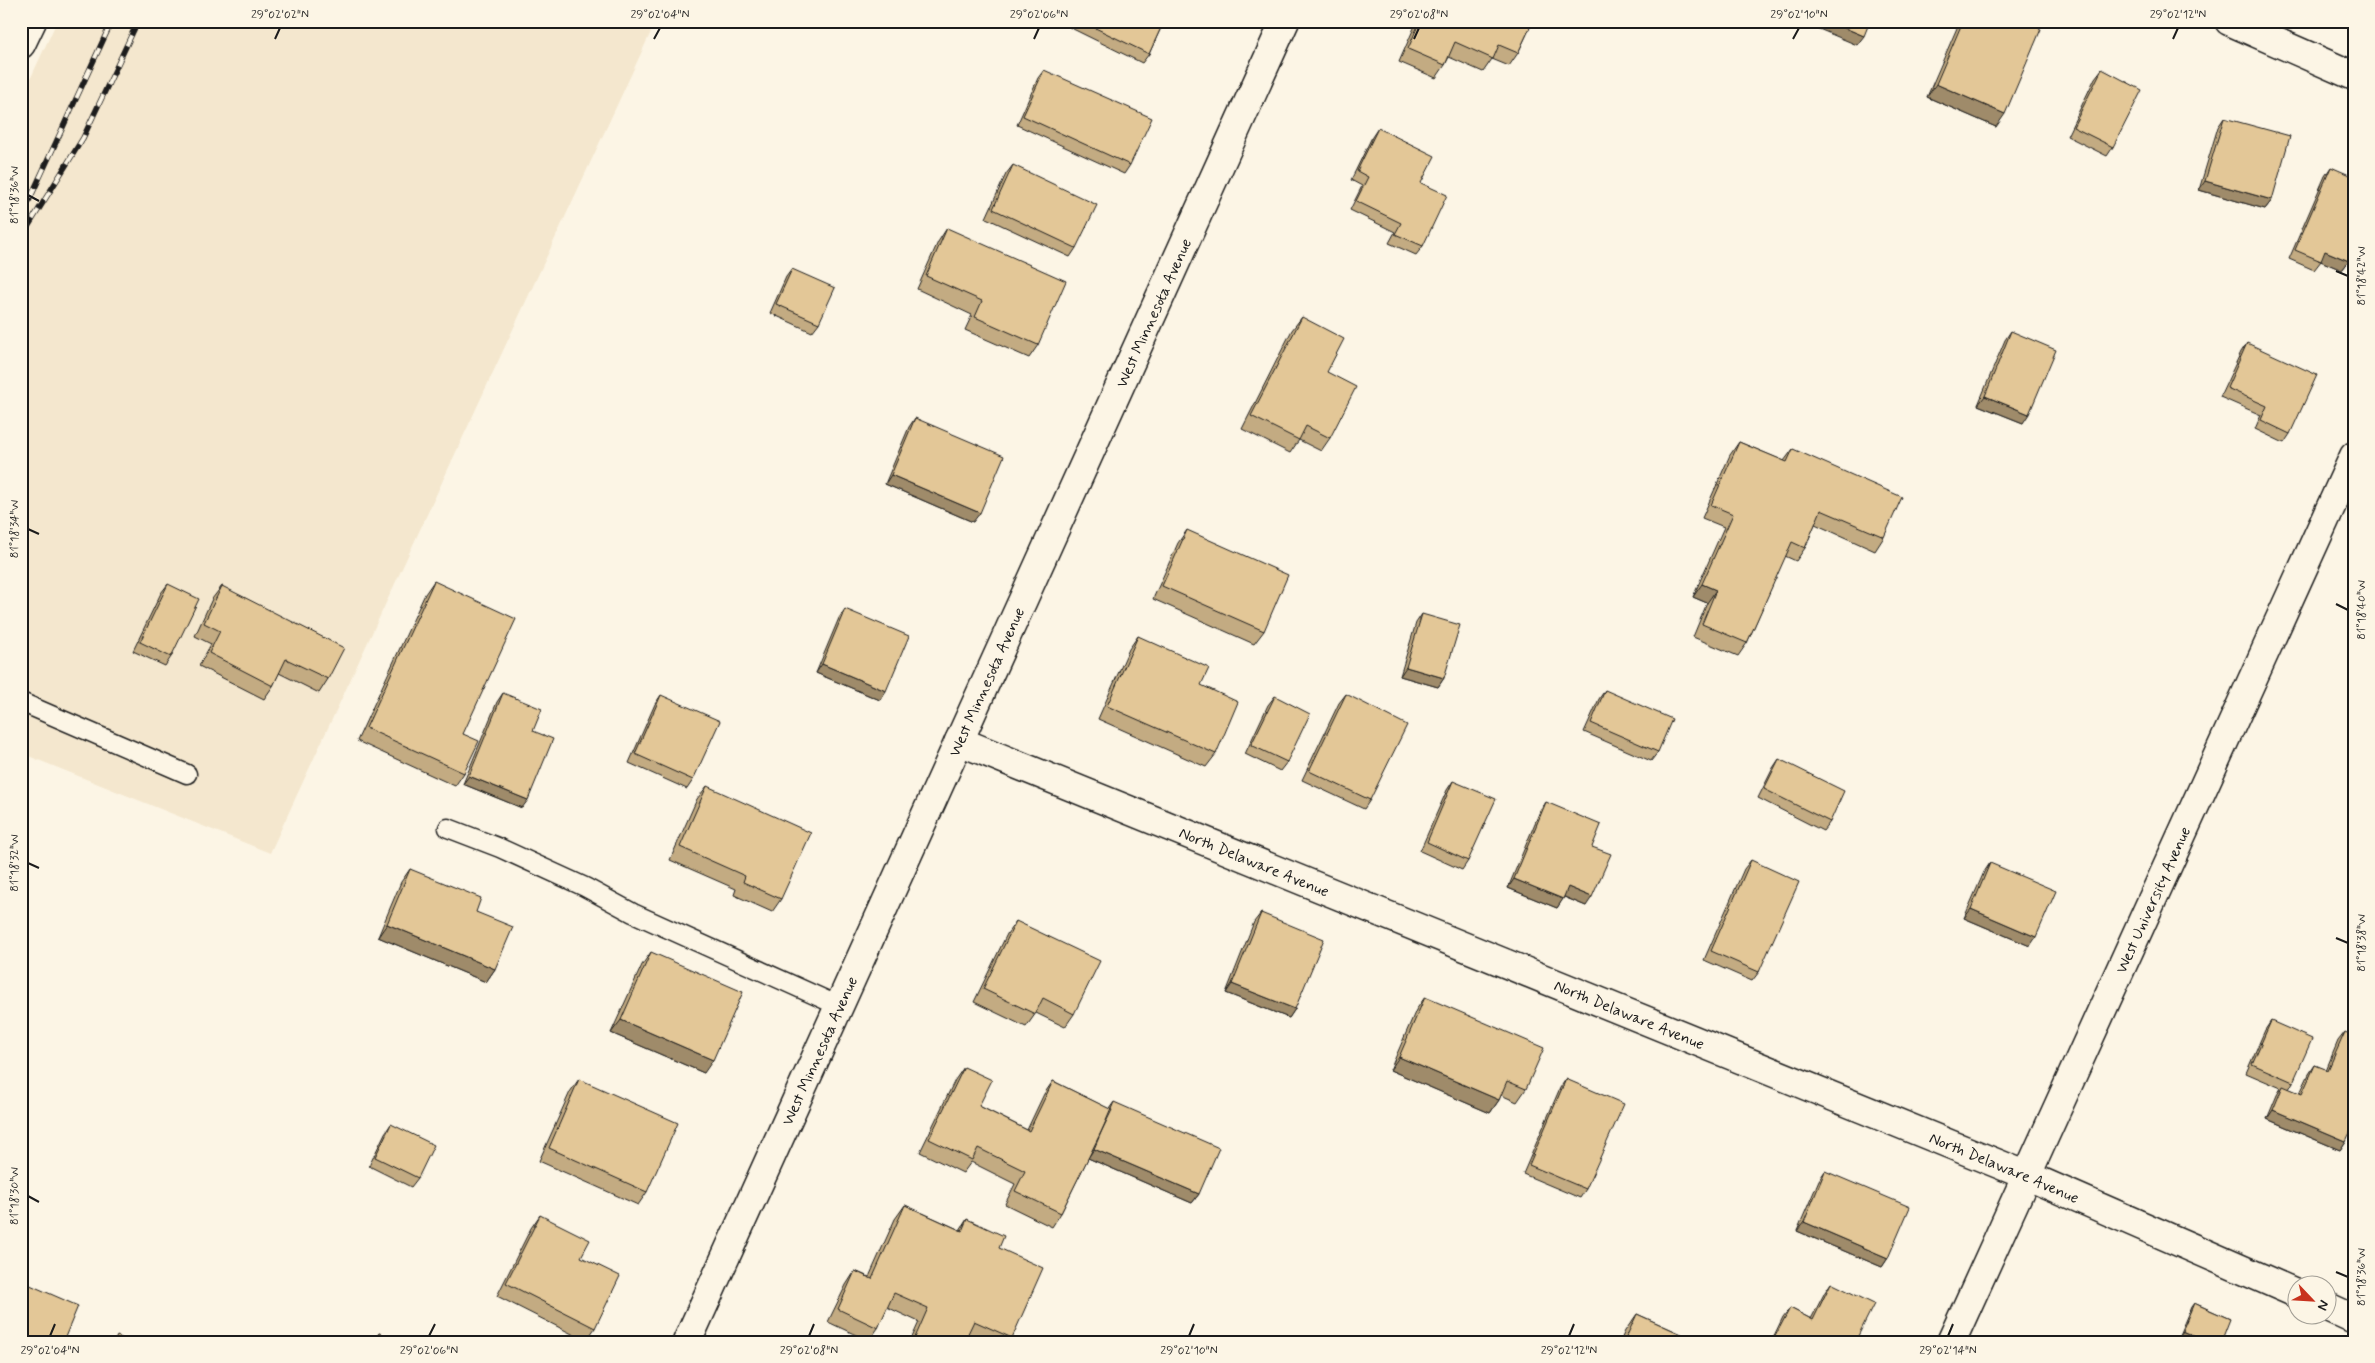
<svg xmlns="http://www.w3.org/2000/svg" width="2375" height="1363" font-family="Mynerve,sans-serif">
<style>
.built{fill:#f4e7ce}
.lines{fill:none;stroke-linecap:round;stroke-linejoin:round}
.service-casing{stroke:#1c1c1c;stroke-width:21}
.minor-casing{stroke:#1c1c1c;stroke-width:31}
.tertiary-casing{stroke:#1c1c1c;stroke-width:31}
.service{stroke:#fcf5e5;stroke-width:18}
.minor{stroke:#fcf5e5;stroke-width:28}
.tertiary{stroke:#fcf5e5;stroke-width:28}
.rail-casing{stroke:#1c1c1c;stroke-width:5.5}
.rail{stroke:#fcf5e5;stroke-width:4;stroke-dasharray:11;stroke-linecap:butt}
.wall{fill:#c3ab82;stroke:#1c1c1c}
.shaded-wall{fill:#9f8b6a;stroke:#1c1c1c}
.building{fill:#e3c797;stroke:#1c1c1c}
.ticks{fill:none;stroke:#1c1c1c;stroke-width:2}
.labels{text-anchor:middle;stroke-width:4;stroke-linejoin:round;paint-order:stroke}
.street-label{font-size:16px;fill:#1c1c1c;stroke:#fcf5e5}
.neatline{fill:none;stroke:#1c1c1c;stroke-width:2}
.ticks-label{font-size:12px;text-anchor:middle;fill:#1c1c1c}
</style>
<rect width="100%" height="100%" fill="#fcf5e5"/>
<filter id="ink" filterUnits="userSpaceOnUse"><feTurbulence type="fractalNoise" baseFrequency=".02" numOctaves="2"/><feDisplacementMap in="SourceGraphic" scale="10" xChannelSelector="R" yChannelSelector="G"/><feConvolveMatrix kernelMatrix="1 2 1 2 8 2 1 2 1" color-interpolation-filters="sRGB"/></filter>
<g filter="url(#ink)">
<path class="built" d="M57,21H656L270,853L21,753V99Z"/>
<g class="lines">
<defs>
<path id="service" d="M21,702L187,774
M448,828L500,848L585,887L633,913L839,1006"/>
<g id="minor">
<path d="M2229,21L2354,76"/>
<path d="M21,44L32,21"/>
<path id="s1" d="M959,741L2028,1176L2298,1294"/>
<path d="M2328,1307L2354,1319"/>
<path id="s2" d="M1951,1342L2354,456"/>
</g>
<g id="tertiary">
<path id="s3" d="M687,1342L1285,21"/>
</g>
</defs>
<use href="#service" class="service-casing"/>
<use href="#minor" class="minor-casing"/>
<use href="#tertiary" class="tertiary-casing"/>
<use href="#service" class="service"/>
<use href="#minor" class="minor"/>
<use href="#tertiary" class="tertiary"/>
<defs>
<path id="rail" d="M21,218L112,21
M21,238L83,138L138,21"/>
</defs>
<use href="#rail" class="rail-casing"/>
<use href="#rail" class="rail"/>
</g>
<path class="wall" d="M1072,21H1164L1149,54L1142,63L1069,27Z
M1417,21H1533L1518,53L1509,66L1492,59L1483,72L1449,57L1445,65L1436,78L1399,62Z
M1960,21H2023L1996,127L1927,97Z
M2102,69L2113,147L2107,156L2067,136L2095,78Z
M1044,70L1130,165L1124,174L1017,125L1038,78Z
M2224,118L2272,200L2265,209L2199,190L2218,127Z
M1378,128L1421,183L1423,246L1416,255L1389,243L1395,232L1350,210L1362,186L1351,180L1372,137Z
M1013,165L1076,248L1070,257L986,218L1006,174Z
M2331,167L2349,261L2342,270L2321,261L2314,270L2289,259L2325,176Z
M947,228L1038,345L1029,358L965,330L972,315L917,289L938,242Z
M792,269L819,323L812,332L770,313L786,277Z
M1302,317L1327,372L1330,438L1321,451L1299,440L1290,453L1242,429L1292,330Z
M2011,331L2023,423L1978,405L2005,340Z
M2247,343L2290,434L2284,443L2255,429L2261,415L2220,397L2241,352Z
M915,418L973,522L885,484L909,427Z
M1739,442L1784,461L1793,449L1884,537L1875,551L1815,524L1805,548L1796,561L1785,556L1747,643L1738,656L1693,637L1707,603L1693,597L1724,527L1702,518L1730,455Z
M1187,530L1264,631L1254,644L1153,599L1178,543Z
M434,581L463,734L464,773L455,786L357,741L425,594Z
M168,584L171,657L165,666L133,651L161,593Z
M222,586L328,679L319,693L279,673L273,686L264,699L199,666L211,644L195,636L212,599Z
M845,609L880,700L816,673L839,618Z
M1422,614L1444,678L1438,687L1400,676L1416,623Z
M1138,636L1201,685L1216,754L1206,767L1098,719L1129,649Z
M1605,690L1658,752L1651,761L1584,732L1599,699Z
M503,693L533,731L522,808L463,784L497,702Z
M1346,694L1370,800L1364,809L1302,780L1339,703Z
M661,695L693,780L687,789L629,763L655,704Z
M1275,696L1287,762L1280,771L1245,754L1268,705Z
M1779,759L1830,822L1823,831L1758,798L1773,768Z
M1453,781L1468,861L1462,870L1420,851L1447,790Z
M707,786L781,899L772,912L734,895L736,889L670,860L697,799Z
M1546,802L1592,847L1586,906L1564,897L1557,908L1508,888L1540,811Z
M1751,860L1759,972L1752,981L1704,960L1744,869Z
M1990,863L2030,946L1964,918L1984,872Z
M410,869L476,912L495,969L486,982L378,937L401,882Z
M1261,913L1295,1009L1289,1018L1226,993L1254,922Z
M1016,921L1074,1014L1065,1027L1036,1013L1026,1027L974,1002L1007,934Z
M651,952L704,1073L611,1033L642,965Z
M1425,997L1526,1089L1517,1102L1501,1095L1499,1100L1490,1113L1390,1070L1416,1010Z
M2271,1021L2293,1082L2289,1089L2300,1093L2309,1074L2315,1065L2326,1070L2338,1041L2345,1032L2346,1141L2340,1150L2267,1119L2277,1095L2281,1088L2246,1073L2265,1030Z
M964,1067L979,1106L1027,1130L1044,1094L1053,1081L1109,1109L1114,1102L1199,1194L1192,1203L1088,1158L1061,1213L1052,1227L1005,1204L1015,1184L971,1162L963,1173L920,1152L955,1080Z
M579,1079L647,1192L638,1205L539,1161L570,1092Z
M1566,1079L1586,1189L1580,1198L1523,1174L1560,1088Z
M391,1124L418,1178L411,1187L369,1166L385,1133Z
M1825,1171L1888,1258L1882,1267L1797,1231L1819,1180Z
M905,1205L960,1230L967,1219L999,1248L1012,1338L1010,1342H981L967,1336L964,1342H910L919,1322L887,1307L878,1328L869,1341L828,1322L846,1285L855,1271L869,1277L895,1219Z
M540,1215L581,1257L595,1328L586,1341L497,1296L531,1228Z
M1831,1283L1855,1342H1771L1783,1317L1790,1308L1811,1319L1825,1292Z
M2194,1303L2230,1319L2179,1335L2191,1307Z
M1637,1314L1699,1342H1620L1625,1331Z
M379,1333L401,1342H373Z"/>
<path class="shaded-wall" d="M1800,21H1828L1864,36L1857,45Z
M1936,84L2005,114L1996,127L1927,97Z
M2205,181L2272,200L2265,209L2199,190Z
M2325,251L2349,261L2342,270L2318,260Z
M1985,396L2029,414L2023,423L1978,405Z
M891,475L980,513L973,522L885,484Z
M1702,584L1716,590L1707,603L1693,597Z
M822,664L886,691L880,700L816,673Z
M1406,667L1444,678L1438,687L1400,676Z
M469,776L528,800L522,808L463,784Z
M1514,879L1563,899L1557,908L1508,888Z
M1568,887L1592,897L1586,906L1562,896Z
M1971,909L2036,937L2030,946L1964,918Z
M387,924L495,969L486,982L378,937Z
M1232,984L1295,1009L1289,1018L1226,993Z
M621,1020L713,1060L704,1073L611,1033Z
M1399,1057L1499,1100L1490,1113L1390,1070Z
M2273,1110L2346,1141L2340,1150L2267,1119Z
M1094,1149L1199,1194L1192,1203L1088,1158Z
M1804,1222L1888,1258L1882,1267L1797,1231Z
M2182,1331L2207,1342H2194L2179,1335Z"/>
<path class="building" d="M1081,21H1164L1149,54Z
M1420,21H1533L1518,53L1499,45L1493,59L1455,42L1445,65L1408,49Z
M1828,21H1870L1864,36Z
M1963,21H2023L2041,29L2005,114L1936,84Z
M2102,69L2142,90L2113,147L2073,127Z
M1044,70L1152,118L1130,165L1023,116Z
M2224,118L2290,136L2272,200L2205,181Z
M1378,128L1435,156L1421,183L1447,195L1423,246L1395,234L1401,223L1356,201L1368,177L1357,171Z
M1013,165L1097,205L1076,248L993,209Z
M2331,167L2354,177V249L2349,261L2325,251L2321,261L2295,250Z
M947,228L1066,281L1038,345L975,317L982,301L926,276Z
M792,269L835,288L819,323L776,304Z
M1302,317L1344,339L1327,372L1356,387L1330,438L1306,426L1299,440L1251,416Z
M2011,331L2056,350L2029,414L1985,396Z
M2247,343L2317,375L2290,434L2261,420L2267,406L2227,388Z
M915,418L1004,456L980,513L891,475Z
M1739,442L1787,462L1793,449L1902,497L1884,537L1821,510L1805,548L1792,542L1747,643L1702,624L1716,590L1702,584L1733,514L1711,505Z
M1187,530L1288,575L1264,631L1162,586Z
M434,581L516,619L463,734L479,741L464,773L366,728Z
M168,584L199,599L171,657L140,642Z
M222,586L344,648L328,679L286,659L273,686L209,653L220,631L204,623Z
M845,609L909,636L886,691L822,664Z
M1422,614L1460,625L1444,678L1406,667Z
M1138,636L1209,668L1201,685L1238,702L1216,754L1107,706Z
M1605,690L1672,719L1658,752L1591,723Z
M503,693L542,709L533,731L553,739L528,800L469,776Z
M1346,694L1407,725L1370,800L1309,771Z
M661,695L720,721L693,780L635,754Z
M1275,696L1310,714L1287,762L1251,745Z
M1779,759L1844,791L1830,822L1764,789Z
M1453,781L1496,799L1468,861L1427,842Z
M707,786L811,833L781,899L743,882L745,876L680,847Z
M1546,802L1601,825L1592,847L1611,854L1592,897L1568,887L1563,899L1514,879Z
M1751,860L1799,882L1759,972L1711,951Z
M1990,863L2056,891L2036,937L1971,909Z
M410,869L481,898L476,912L513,927L495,969L387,924Z
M1261,913L1324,939L1295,1009L1232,984Z
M1016,921L1100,961L1074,1014L1043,998L1035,1014L983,989Z
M651,952L743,992L713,1060L621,1020Z
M1425,997L1544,1048L1526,1089L1507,1081L1499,1100L1399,1057Z
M2271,1021L2312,1039L2293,1082L2252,1064Z
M2345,1032L2354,1036V1124L2346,1141L2273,1110L2283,1086L2302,1094L2315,1065L2328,1070Z
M964,1067L992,1080L979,1106L1029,1131L1053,1081L1112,1110L1061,1213L1015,1191L1025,1171L978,1148L972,1160L929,1139Z
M579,1079L678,1123L647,1192L549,1148Z
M1566,1079L1624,1104L1586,1189L1529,1165Z
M1114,1102L1219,1148L1199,1194L1094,1149Z
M391,1124L434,1145L418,1178L375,1157Z
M1825,1171L1910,1207L1888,1258L1804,1222Z
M905,1205L962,1231L967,1219L1004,1236L999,1248L1043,1268L1012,1338L974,1321L964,1342H919L914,1340L928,1308L894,1293L878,1328L838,1309L855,1271L872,1279Z
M540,1215L590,1240L581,1257L620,1276L595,1328L506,1283Z
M21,1281L78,1306L63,1342H21Z
M1831,1283L1874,1304L1855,1342H1772L1790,1308L1813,1320Z
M2194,1303L2230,1319L2221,1342H2207L2182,1331Z
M1637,1314L1699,1342H1624Z
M379,1333L401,1342H375Z
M117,1336L130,1342H114Z"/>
</g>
<path class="ticks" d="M275,39L280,28M654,39L660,28M1034,39L1039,28M1414,39L1419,28M1793,39L1799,28M2173,39L2178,28M28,195L39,201M2336,271L2348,276M28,529L39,534M2336,604L2348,610M28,863L39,868M2336,938L2348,943M28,1196L39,1202M2336,1272L2348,1277M50,1336L55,1324M429,1336L435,1324M809,1336L814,1324M1189,1336L1194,1324M1569,1336L1574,1324M1948,1336L1953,1324"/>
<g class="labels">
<g class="street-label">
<text dy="6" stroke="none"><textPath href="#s3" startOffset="1130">West Minnesota Avenue</textPath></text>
<text dy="6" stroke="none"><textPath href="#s3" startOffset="725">West Minnesota Avenue</textPath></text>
<text dy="6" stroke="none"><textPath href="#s1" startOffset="319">North Delaware Avenue</textPath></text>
<text dy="6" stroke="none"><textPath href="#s2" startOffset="486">West University Avenue</textPath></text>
<text dy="6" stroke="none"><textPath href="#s1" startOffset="724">North Delaware Avenue</textPath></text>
<text dy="6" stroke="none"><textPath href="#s3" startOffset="320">West Minnesota Avenue</textPath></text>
<text dy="6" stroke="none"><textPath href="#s1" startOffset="1129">North Delaware Avenue</textPath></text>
</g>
</g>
<rect width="2375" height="1363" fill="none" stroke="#fcf5e5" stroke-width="55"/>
<g transform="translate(2312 1300) rotate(115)"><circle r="24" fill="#fcf5e5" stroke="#a29e95"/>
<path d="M0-4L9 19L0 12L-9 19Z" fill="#c8321e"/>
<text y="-8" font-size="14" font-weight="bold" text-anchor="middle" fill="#1c1c1c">N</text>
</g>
<rect x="28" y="28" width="2320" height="1308" class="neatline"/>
<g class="ticks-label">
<text x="280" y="18">29°02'02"N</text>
<text x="660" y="18">29°02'04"N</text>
<text x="1039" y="18">29°02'06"N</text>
<text x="1419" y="18">29°02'08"N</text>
<text x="1799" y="18">29°02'10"N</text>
<text x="2178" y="18">29°02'12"N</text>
<text transform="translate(14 195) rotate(-90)" y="4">81°18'36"W</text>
<text transform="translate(2361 276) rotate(-90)" y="4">81°18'42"W</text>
<text transform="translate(14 529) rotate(-90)" y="4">81°18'34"W</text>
<text transform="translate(2361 610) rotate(-90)" y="4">81°18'40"W</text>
<text transform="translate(14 863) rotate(-90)" y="4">81°18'32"W</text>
<text transform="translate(2361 943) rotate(-90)" y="4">81°18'38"W</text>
<text transform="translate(14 1196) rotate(-90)" y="4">81°18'30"W</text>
<text transform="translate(2361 1277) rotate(-90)" y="4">81°18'36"W</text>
<text x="50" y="1354">29°02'04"N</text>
<text x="429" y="1354">29°02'06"N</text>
<text x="809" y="1354">29°02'08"N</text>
<text x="1189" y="1354">29°02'10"N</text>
<text x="1569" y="1354">29°02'12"N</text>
<text x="1948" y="1354">29°02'14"N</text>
</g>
</svg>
